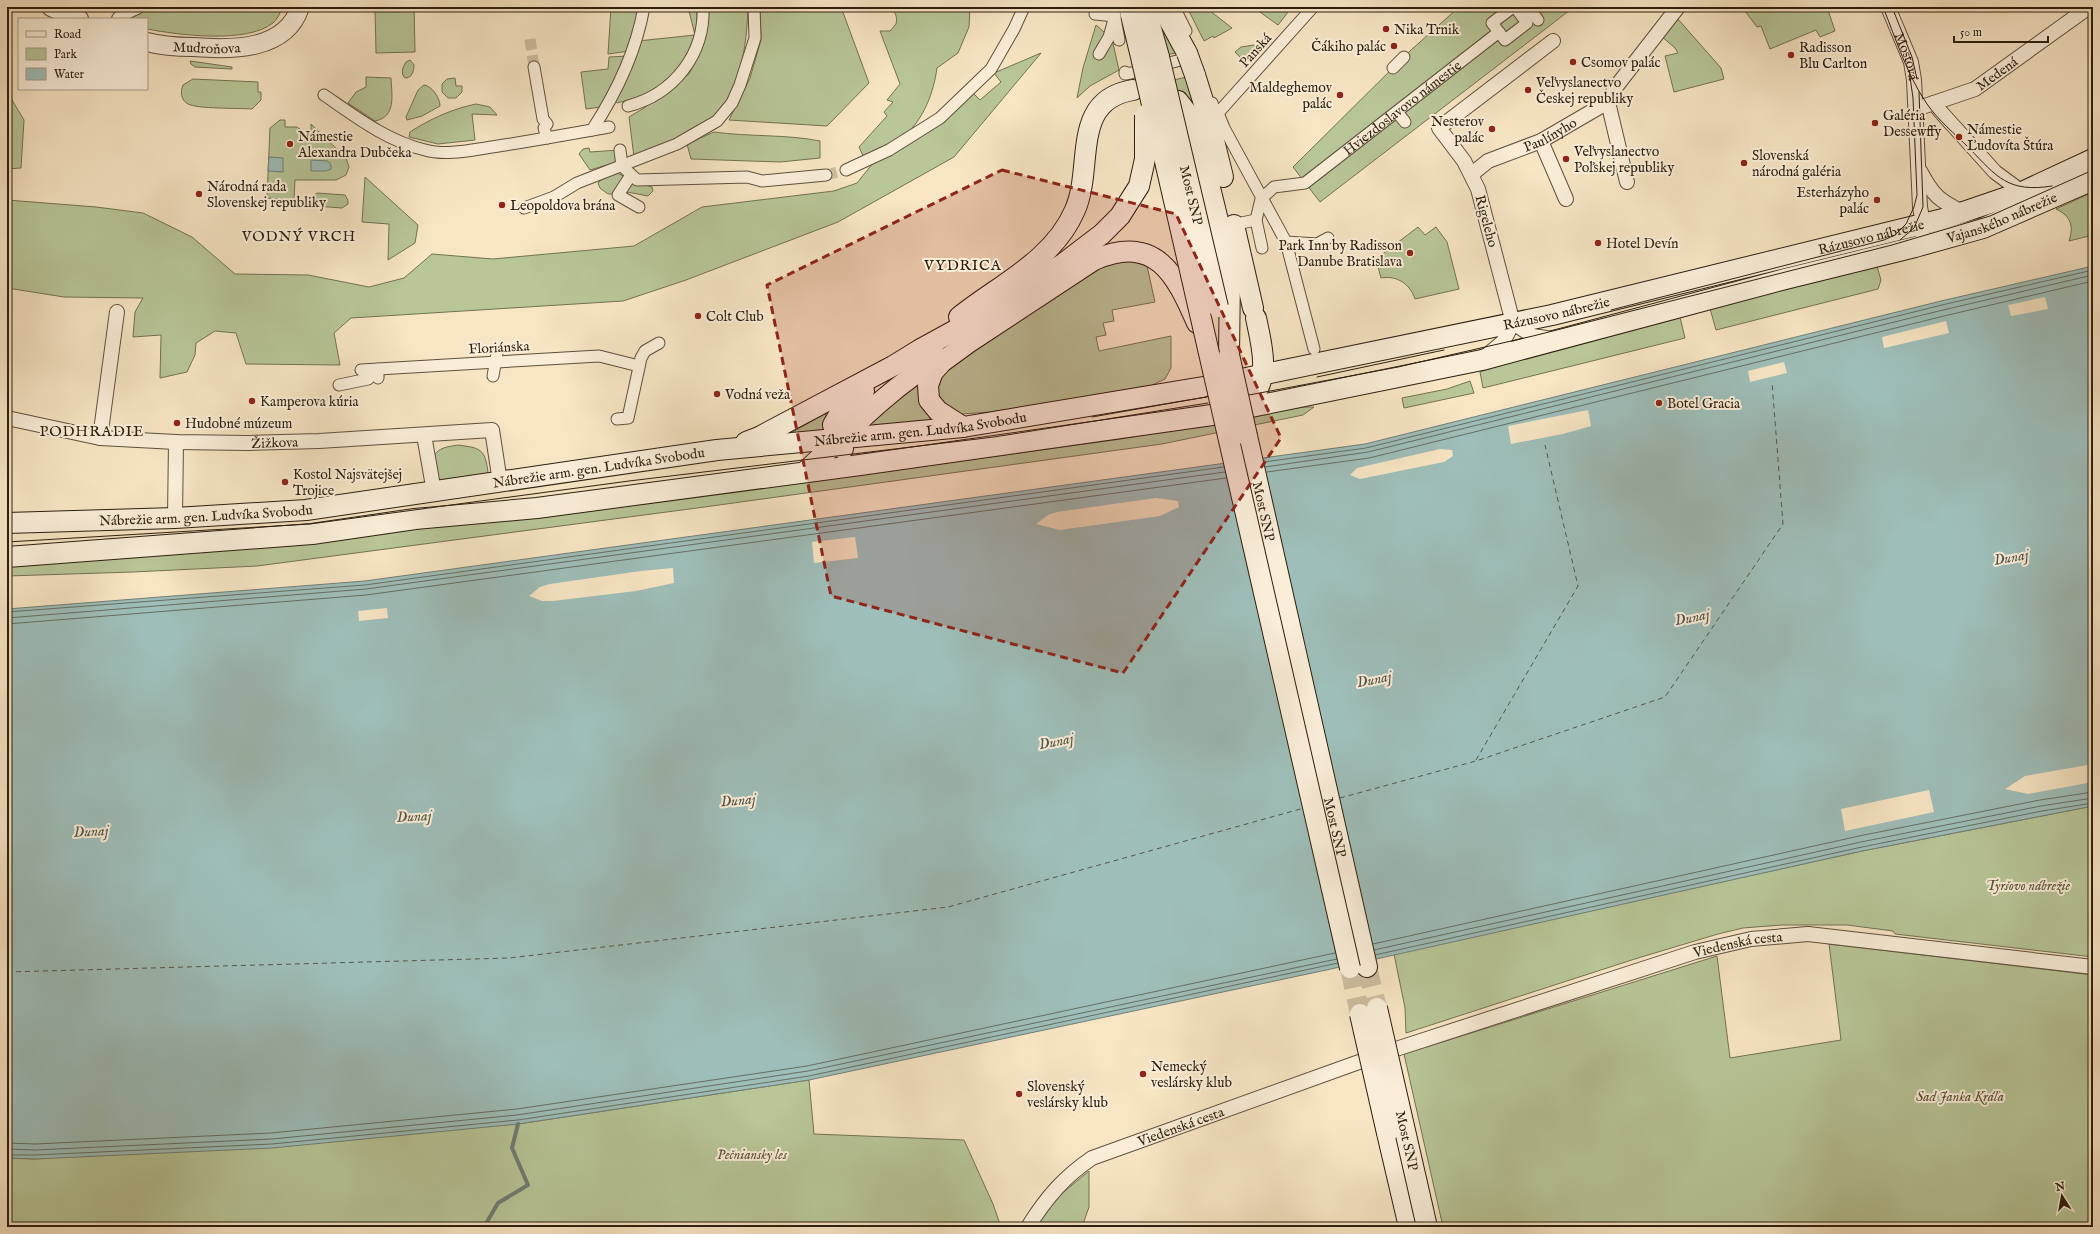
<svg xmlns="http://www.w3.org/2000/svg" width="2100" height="1234" font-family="'IM FELL English',serif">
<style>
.green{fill:#b8c698;stroke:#727253}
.water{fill:#9ebeb9;stroke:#707e75}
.pier{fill:#f7e5c4}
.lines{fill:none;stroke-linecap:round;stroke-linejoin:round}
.shore{stroke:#656e64;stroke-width:1}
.stream{stroke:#707e75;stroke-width:4}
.ferry{stroke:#54564a;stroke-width:1;stroke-dasharray:5 4;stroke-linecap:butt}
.pedestrian-tunnel{stroke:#cebda0;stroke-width:11;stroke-dasharray:11 5.5;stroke-linecap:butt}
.secondary-tunnel{stroke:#cebda0;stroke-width:20;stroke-dasharray:20 10;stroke-linecap:butt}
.pedestrian-casing{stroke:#5f503c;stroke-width:13}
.minor-casing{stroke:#5f503c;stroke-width:16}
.tertiary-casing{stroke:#5f503c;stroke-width:20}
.secondary-casing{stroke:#2c1e0e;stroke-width:22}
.pedestrian{stroke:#faeed9;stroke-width:11}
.minor{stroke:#faeed9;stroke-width:14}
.tertiary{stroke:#faeed9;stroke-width:18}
.secondary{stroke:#faeed9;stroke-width:20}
.tram{stroke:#2c1e0e;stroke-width:1}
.secondary-bridge-casing{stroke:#2c1e0e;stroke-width:22;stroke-linecap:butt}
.secondary-bridge{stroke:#faeed9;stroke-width:20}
.marked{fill:#8f2418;fill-opacity:0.2;stroke:#8f2418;stroke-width:3;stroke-dasharray:8 5;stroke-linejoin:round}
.poi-dot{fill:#8f2418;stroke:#faeed9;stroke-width:1.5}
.labels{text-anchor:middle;stroke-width:4;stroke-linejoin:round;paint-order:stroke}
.poi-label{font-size:14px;fill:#2c1e0e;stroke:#faeed9;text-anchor:start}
.street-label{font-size:14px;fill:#2c1e0e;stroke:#faeed9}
.park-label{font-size:14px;font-style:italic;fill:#565037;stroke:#faeed9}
.neighbourhood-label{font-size:15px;letter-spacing:1px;fill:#2c1e0e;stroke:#faeed9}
.water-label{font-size:15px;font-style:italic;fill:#54564a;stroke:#faeed9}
</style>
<rect width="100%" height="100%" fill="#f7e5c4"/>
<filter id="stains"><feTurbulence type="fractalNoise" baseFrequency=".005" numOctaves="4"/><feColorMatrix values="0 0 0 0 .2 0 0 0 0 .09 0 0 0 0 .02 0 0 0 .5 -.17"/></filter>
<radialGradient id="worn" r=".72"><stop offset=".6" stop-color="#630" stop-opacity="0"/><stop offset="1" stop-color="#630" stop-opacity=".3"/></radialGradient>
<path class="green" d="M155,7H283C280,12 278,19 273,23C246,44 179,35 147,29V19H131L130,17Z
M375,7H414L415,52L376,53Z
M611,7H641L630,51L608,54Z
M688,7H697V25L693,45L674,76L648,95L617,103L615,101L638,41L695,35Z
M708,7H748C747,45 740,97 709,122C690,138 658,149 634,157L629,117L644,108L689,74L701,50L707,29Z
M760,7H841L869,83L827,126L729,120L750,78L761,40Z
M885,7H970L969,27L958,53L937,68C934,91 924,119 905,135C893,144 877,151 864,158L859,147L887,116L884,112L893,102L887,100L900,84L880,31H890L896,24C898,15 894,8 885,7Z
M1196,7H1205L1232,28L1214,38L1213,36L1204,41L1189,11Z
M1253,7H1292L1278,25Z
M1459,7H1574L1320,202L1293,167L1410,51Z
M1742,7H1827L1835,31L1820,37L1816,30L1770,49L1761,26L1757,27Z
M1157,12L1179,52L1167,55Z
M1677,18L1721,68L1724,79L1674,92L1665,56L1678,53L1675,48L1660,35Z
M1096,25L1112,39L1119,70L1090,86L1077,98L1083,68Z
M1254,45L1257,50L1245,62L1235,52L1241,47Z
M1041,53L954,157L838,222L686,280L623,301L351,318L334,333L340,365L246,364L236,333L215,331L196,343L195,355L187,372L160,378L161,335L133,337L135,312L143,298L64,297L7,288V200L96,207L143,213L192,237L235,274L308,275L369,287L404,278L432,254L493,259L634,246L702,207L834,191L857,183L873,163L973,93L980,100L1001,82L994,73Z
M628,56L601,107L586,109L581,72L608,69L609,57Z
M410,60L414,65C414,71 412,78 405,78C400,73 403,67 406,62Z
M7,61L12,100L24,120L21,168L7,169Z
M190,61L232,67V69L195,67L191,64Z
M366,77L391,78C392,96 396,117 375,121L348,103L356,92L366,87Z
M1187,77L1204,128L1164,82Z
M455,78L456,86H462V92L456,98H448L442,92V84L447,79Z
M193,79L258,82V92H261V100L252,109C239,108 197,109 188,104C181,100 180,92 183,85Z
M424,85C432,86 440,98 440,106L422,116L407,120L406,117L418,90Z
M476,104L490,107L497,115L472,114L475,140L438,144L409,137L410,132C430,119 452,109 476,104Z
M280,120H285V127H297L304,132H311V124L346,158L349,167L346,175L336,180H295L294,200L267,198L270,128Z
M714,132C749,137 785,134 820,141V158L780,162L691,159L687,144Z
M589,148L590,152L619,150L620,161L590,170L579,154L583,149Z
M617,173L626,177L613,194H608L600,188L598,183L601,180Z
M365,177L418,225L415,243L388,260L389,224L362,222Z
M631,181L652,187L653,191L648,196L627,192L626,191Z
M2093,192V235L2069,241C2074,226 2071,216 2056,209Z
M317,193L345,195L348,200V204L342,208L314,206L311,198Z
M1418,227L1425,235L1436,227L1447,242L1459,289L1415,299C1410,284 1397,275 1381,278L1376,259Z
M1126,259L1147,266L1155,302L1112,310L1114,321L1103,323L1106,335L1096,337L1099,351L1171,336V368L1165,379L1146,388L990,412L961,414L947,408L937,397L935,381L953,360L1090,268Z
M1876,263L1881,280L1878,289L1716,330L1709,305Z
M1679,313L1685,338L1483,388L1480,372L1574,340Z
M1470,381L1474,393L1404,408L1402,398L1447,389Z
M919,384L920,404L935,422L865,430L874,414Z
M1303,407H1314L1303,415L1162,444L697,508L257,566L133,572L7,576V562L212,550L409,530L822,480L1121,439Z
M826,413L823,433L784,437Z
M458,445C481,448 485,449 488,472L486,475L436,481L433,457C439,447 447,447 458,445Z
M2093,806V957L1895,934L1893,931L1847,925H1782L1743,928L1718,934L1638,958L1406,1033L1405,1008L1394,954L1862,851Z
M1829,944L2093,975V1227H1443L1404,1054L1717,956L1730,1058L1841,1040Z
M809,1080L814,1134L964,1140L993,1204L1001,1227H7V1158L35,1159L518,1124Z
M1089,1171V1207L1082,1227H1034L1048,1205Z"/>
<path class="water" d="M269,157L283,158V172L268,171Z
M311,160L328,161L331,165V169L326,171H311Z
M2093,266V806L1862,851L1331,969L809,1080L518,1124L272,1148L35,1159L7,1158V609L365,581L1365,444L1941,301Z"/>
<path class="pier" d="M2045,297L2048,309L2011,316L2008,305Z
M1946,321L1949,333L1884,348L1882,337Z
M1784,362L1787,373L1750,382L1748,371Z
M1588,410L1591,426L1563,434L1511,444L1508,426Z
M1440,449L1452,450L1453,456L1444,462L1360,479L1350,475L1357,468Z
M1156,498L1178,501L1179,507L1160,516L1060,530L1036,524L1048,515L1057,512Z
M855,537L858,558L814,563L812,542Z
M673,568L674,583L636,591L553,601H542L529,596L540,587L550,584L641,571Z
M387,608L388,618L359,621L358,611Z
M2093,764V782L2028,794L2005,789L2025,776Z
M1929,790L1934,812L1845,831L1841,809Z"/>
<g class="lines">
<path class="shore" d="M1264,462L1366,448L1942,305L2093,270
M1265,467L1368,452L1943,310L2093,275
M1267,472L1369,458L1944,316L2093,281
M7,612L365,585L1224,467
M7,618L366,589L1225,472
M7,624L366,595L1226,478
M1373,944L1859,836L2040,800L2093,792
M1374,950L1861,842L2041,806L2093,798
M1375,955L1862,847L2042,811L2093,803
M7,1143L35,1144L271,1133L517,1109L807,1066L1335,953
M7,1149L35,1150L272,1139L517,1115L808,1071L1337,959
M7,1155H35L272,1144L518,1120L809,1076L1338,963"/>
<path class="stream" d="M484,1227L498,1203L528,1185L512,1148L518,1124"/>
<path class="ferry" d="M1476,760L1578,586L1545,445
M1340,798L1476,761L1665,697L1783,524L1772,382
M7,972L509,958L948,907L1304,808"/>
<path class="pedestrian-tunnel" d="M530,39L534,67
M826,175L846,170"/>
<path class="secondary-tunnel" d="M1367,967L1377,1008
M1350,968L1360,1014"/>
<defs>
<g id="pedestrian">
<path d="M1113,7L1119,40"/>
<path d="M1174,7L1186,31"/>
<path d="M1513,7L1492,23L1505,40L1527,23L1515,7"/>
<path d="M1528,7L1538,20"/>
<path d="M1095,14L1115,16"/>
<path d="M1099,54L1109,37L1115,16"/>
<path d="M1169,63L1181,60"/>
<path d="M534,67L543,119L547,124L544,128L547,138"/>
<path d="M1393,68L1404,57"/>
<path d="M1125,72V74L1131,73"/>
<path d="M324,95C356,117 387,141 425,150C446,156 471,150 492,147C531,141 570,134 609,127"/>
<path d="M1212,103L1216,114L1218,113L1224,128L1286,242L1314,349"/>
<path d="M628,106C674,94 705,54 703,7"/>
<path d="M1397,112L1405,122"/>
<path d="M1218,113L1313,7"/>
<path d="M592,130C617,92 636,52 644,7"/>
<path d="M620,150L622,166L637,180L747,177L762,181L826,175"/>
<path d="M846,170L889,150L940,118L991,69L1014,29L1024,7"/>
<path d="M631,175L618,195L639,207"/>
<path d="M524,208L554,197L577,183L677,144L717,121L732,103L740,85L755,38L754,7"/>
<path d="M1241,223L1256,220"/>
<path d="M1286,242L1317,244L1328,238"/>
<path id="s1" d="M1262,248L1256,220L1261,199L1274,187L1305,183L1499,32"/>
<path d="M361,370L599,356L639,366"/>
<path d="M493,376L497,353"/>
<path d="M339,385L368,379L378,369V378"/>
<path d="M617,419L628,418L641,358L645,351L659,343"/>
</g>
<g id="minor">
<path id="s2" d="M1888,7L1911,62L1914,80L1920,207L1923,223L1922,232"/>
<path d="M119,19L126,12L137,7"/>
<path d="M1608,102L1627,182"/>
<path d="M1934,103L1940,111L1995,172L2022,192"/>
<path id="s3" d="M1916,109L1975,89L2089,7"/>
<path d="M1541,141L1566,199"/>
<path d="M1920,171C1934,197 1939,200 1964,213"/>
<path id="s4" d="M1472,174L1488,161L1541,141L1608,102L1615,88L1678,7"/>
<path d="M1513,323L1478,189L1464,161L1439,128L1553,41"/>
<path d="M1513,323L1533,336L1552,339"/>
<path d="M1485,357L1503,342L1513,323"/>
<path id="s5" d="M7,418L100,438L176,442L248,443L319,441L492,430L500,482"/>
<path d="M424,435L434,492"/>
<path d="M100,438L117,312"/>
<path d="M175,518L176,442"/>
<path id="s6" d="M1396,1049L1695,952L1751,939L1808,934L2093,967"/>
<path id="s7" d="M1028,1227C1046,1198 1064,1177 1092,1158L1359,1062"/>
</g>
<g id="tertiary">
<path d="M51,7L79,19"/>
<path id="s8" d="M147,42C162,46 178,47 193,47C231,50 286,51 300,7"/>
</g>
<g id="secondary">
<path d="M1129,7L1142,61"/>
<path d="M1145,7L1159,57"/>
<path d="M1162,7L1187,53"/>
<path d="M1195,75L1209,120L1223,177"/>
<path d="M1178,101L1188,114L1196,131L1228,261L1230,276L1229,355"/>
<path d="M1234,225L1253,308"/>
<path d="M959,317C1000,284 1053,261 1075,210C1094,167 1070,100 1133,90"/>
<path id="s9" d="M1246,378L1552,315L1943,219L2022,192L2093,159"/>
<path d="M1250,402C1271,376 1262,347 1256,318"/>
<path id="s10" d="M1251,407L1482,360L1785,279L1915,247L1983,228L2093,180"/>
<path d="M963,427L938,411L929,400L928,385L933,372L942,362L968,343L1094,260C1156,233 1176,275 1197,323"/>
<path id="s11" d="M1247,436L1367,967"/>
<path d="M746,442L759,437L893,366L919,350L992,310L1064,263L1102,234L1120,216L1139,186L1145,159"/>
<path d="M843,449L833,425L841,411L864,391"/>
<path d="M805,472C848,432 889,388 940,358"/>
<path id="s12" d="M7,523L175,518L306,510L717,450L963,427L1203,387"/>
<path d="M7,557L312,534L415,519L537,508L860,465L1212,415"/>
<path d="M1387,1133L1409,1227"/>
</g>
</defs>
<use href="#pedestrian" class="pedestrian-casing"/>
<use href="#minor" class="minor-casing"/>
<use href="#tertiary" class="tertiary-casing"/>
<use href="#secondary" class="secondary-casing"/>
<use href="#pedestrian" class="pedestrian"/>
<use href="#minor" class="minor"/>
<use href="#tertiary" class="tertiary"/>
<use href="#secondary" class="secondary"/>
<path class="tram" d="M1883,7C1896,39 1907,75 1927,104C1938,120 1955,134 1969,148C1997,177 2008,193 2052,186
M1892,7L1912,57L1917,79
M1900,240L1914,228L1923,207L1919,92
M1611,310L1884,240L1895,235L1906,224L1914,207L1917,195L1913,98L1909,70
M1317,377L1444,350
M1249,395L1398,367L1533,336L1892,245L1990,216L2093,170
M1092,417L1206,397
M7,542L310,524L629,481L994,437L1208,403"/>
<defs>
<g id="secondary-bridge">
<path d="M1187,53L1195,75"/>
<path id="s13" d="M1159,57L1218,307"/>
<path d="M1142,61L1350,968"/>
<path d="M1145,115V159"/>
<path d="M1229,355L1247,436"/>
<path id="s14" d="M1377,1008L1427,1227"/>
<path d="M1360,1014L1387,1133"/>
</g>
</defs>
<use href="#secondary-bridge" class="secondary-bridge-casing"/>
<use href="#secondary-bridge" class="secondary-bridge"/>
</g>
<path class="marked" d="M1002,170L1176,214L1281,438L1123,673L831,596L767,285Z"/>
<g class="poi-dot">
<circle cx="1386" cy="29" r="4"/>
<circle cx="1394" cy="46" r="4"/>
<circle cx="1791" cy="55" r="4"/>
<circle cx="1573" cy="62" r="4"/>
<circle cx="1528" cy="90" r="4"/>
<circle cx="1340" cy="95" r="4"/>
<circle cx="1875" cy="123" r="4"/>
<circle cx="1492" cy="129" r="4"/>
<circle cx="1959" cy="137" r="4"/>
<circle cx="290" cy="144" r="4"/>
<circle cx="1566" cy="159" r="4"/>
<circle cx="1744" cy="163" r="4"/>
<circle cx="199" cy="194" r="4"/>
<circle cx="1877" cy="200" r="4"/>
<circle cx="502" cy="205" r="4"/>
<circle cx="1598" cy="243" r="4"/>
<circle cx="1410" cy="253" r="4"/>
<circle cx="698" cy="316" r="4"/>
<circle cx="717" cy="394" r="4"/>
<circle cx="252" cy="401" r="4"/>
<circle cx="1659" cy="403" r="4"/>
<circle cx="177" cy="423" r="4"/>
<circle cx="285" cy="482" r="4"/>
<circle cx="1143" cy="1074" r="4"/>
<circle cx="1019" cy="1094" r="4"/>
</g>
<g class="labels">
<g class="poi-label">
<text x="1394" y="34">Nika Trnik</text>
<text x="1386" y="51" text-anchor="end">Čákiho palác</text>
<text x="1799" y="52">Radisson<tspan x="1799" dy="16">Blu Carlton</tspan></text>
<text x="1581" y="67">Csomov palác</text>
<text x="1536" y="87">Veľvyslanectvo<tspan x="1536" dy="16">Českej republiky</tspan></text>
<text x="1332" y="92" text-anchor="end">Maldeghemov<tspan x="1332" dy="16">palác</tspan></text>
<text x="1883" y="120">Galéria<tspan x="1883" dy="16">Dessewffy</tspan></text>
<text x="1484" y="126" text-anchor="end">Nesterov<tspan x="1484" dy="16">palác</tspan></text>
<text x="1967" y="134">Námestie<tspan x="1967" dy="16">Ľudovíta Štúra</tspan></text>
<text x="298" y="141">Námestie<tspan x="298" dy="16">Alexandra Dubčeka</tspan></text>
<text x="1574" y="156">Veľvyslanectvo<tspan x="1574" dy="16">Poľskej republiky</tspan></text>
<text x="1752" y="160">Slovenská<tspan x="1752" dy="16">národná galéria</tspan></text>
<text x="207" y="191">Národná rada<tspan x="207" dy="16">Slovenskej republiky</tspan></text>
<text x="1869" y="197" text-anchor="end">Esterházyho<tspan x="1869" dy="16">palác</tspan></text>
<text x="510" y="210">Leopoldova brána</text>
<text x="1606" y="248">Hotel Devín</text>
<text x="1402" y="250" text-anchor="end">Park Inn by Radisson<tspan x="1402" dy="16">Danube Bratislava</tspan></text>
<text x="706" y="321">Colt Club</text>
<text x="725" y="399">Vodná veža</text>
<text x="260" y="406">Kamperova kúria</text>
<text x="1667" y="408">Botel Gracia</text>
<text x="185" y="428">Hudobné múzeum</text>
<text x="293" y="479">Kostol Najsvätejšej<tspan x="293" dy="16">Trojice</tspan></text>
<text x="1151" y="1071">Nemecký<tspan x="1151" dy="16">veslársky klub</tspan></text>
<text x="1027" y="1091">Slovenský<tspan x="1027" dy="16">veslársky klub</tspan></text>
</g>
<g class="street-label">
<text dy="5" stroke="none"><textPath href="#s8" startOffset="60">Mudroňova</textPath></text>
<text transform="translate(1255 50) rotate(-48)" y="5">Panská</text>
<text dy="5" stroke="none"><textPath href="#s2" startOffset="53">Mostová</textPath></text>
<text dy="5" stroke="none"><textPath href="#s3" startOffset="89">Medená</textPath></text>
<text dy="5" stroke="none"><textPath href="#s1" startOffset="222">Hviezdoslavovo námestie</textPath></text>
<text dy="5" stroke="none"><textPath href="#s4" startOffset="88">Paulínyho</textPath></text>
<text dy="5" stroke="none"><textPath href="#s13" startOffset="142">Most SNP</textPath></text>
<text dy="5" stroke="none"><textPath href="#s10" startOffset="775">Vajanského nábrežie</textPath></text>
<text transform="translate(1487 221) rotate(75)" y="5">Rigeleho</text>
<text dy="5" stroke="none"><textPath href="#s9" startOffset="641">Rázusovo nábrežie</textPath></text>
<text dy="5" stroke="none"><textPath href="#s9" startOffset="317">Rázusovo nábrežie</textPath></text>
<text transform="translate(499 347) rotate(-3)" y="5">Floriánska</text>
<text dy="5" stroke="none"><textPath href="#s12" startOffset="919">Nábrežie arm. gen. Ludvíka Svobodu</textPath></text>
<text dy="5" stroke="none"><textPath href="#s5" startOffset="270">Žižkova</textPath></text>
<text dy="5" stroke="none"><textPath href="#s12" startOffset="595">Nábrežie arm. gen. Ludvíka Svobodu</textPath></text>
<text dy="5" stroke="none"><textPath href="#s11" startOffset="77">Most SNP</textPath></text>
<text dy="5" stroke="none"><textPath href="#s12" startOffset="199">Nábrežie arm. gen. Ludvíka Svobodu</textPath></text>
<text dy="5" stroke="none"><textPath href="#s11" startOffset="401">Most SNP</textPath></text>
<text dy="5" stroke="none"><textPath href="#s6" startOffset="358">Viedenská cesta</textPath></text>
<text dy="5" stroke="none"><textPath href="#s7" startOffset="189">Viedenská cesta</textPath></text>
<text dy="5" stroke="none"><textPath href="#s14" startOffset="136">Most SNP</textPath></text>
</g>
<g class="park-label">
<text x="2028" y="890">Tyršovo nábrežie</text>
<text x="1960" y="1101">Sad Janka Kráľa</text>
<text x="752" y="1159">Pečniansky les</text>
</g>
<g class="neighbourhood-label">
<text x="299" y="241">VODNÝ VRCH</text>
<text x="963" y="270">VYDRICA</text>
<text x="92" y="436">PODHRADIE</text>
</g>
<g class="water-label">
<text transform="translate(2011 557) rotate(-10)" y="5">Dunaj</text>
<text transform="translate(1692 617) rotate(-11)" y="5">Dunaj</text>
<text transform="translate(1374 679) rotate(-11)" y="5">Dunaj</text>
<text transform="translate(1056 741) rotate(-11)" y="5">Dunaj</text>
<text transform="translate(738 800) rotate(-5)" y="5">Dunaj</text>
<text transform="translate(414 816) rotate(-3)" y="5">Dunaj</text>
<text transform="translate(91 831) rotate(-3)" y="5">Dunaj</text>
</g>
</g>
<rect width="2100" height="1234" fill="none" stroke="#f7e5c4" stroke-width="24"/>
<rect x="8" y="8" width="2084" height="1218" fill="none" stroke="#2c1e0e" stroke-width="2"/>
<rect x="12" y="12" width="2076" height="1210" fill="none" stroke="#2c1e0e"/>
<rect x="18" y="18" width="130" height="72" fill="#faeed9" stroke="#a89b88"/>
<rect x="26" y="31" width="20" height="6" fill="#faeed9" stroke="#a89b88"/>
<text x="54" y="38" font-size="12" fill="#2c1e0e">Road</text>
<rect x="26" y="48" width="20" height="12" fill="#b8c698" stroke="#a89b88"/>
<text x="54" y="58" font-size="12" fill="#2c1e0e">Park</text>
<rect x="26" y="68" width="20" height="12" fill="#9ebeb9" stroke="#a89b88"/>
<text x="54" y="78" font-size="12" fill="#2c1e0e">Water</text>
<g transform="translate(2062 1196) rotate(349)" stroke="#faeed9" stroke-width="3" paint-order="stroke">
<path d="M0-3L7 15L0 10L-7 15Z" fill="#2c1e0e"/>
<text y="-6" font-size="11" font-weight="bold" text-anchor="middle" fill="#2c1e0e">N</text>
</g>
<path d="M1954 36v6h94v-6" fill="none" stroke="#2c1e0e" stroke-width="2"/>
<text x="1960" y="36" font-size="12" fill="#2c1e0e" stroke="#faeed9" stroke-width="3" paint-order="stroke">50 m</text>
<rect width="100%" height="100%" filter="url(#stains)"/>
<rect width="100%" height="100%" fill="url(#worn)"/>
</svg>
